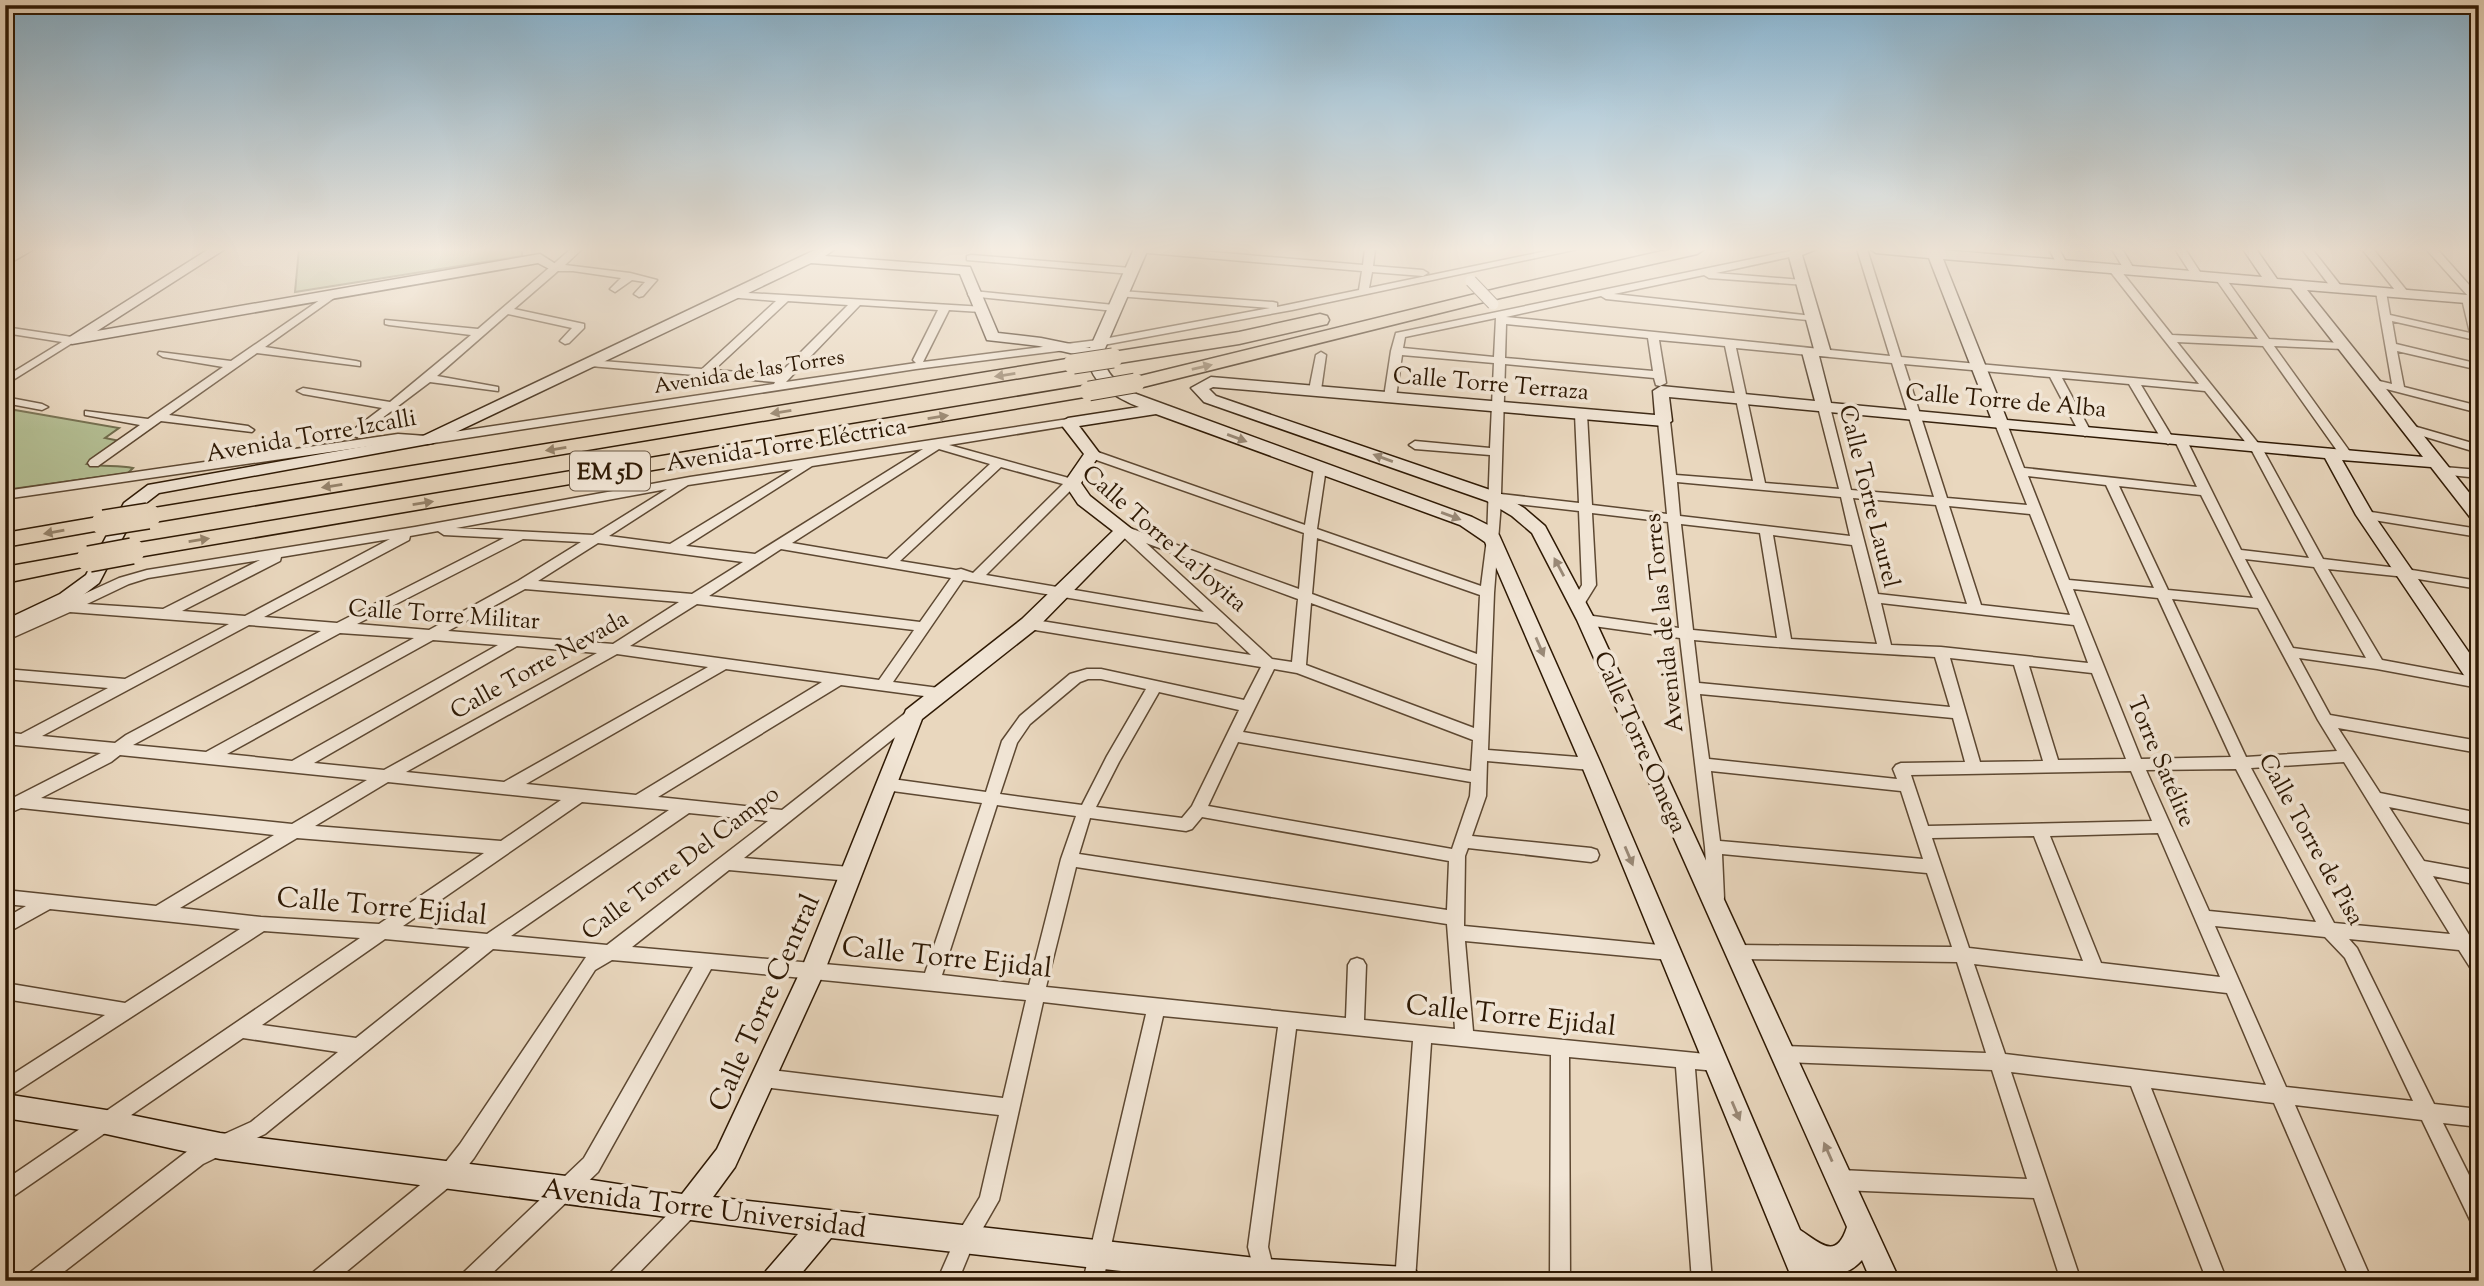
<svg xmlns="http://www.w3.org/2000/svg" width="2484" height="1286" font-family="'Sorts Mill Goudy',serif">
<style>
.green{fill:#b4bf94;stroke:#716c4c;stroke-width:2}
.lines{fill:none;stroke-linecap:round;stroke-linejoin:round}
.street-casing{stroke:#5d4832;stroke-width:3}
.secondary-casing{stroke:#2e1904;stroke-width:3}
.highway-casing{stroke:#2e1904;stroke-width:3}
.street{fill:#f1e5d5;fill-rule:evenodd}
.secondary{fill:#f1e5d5;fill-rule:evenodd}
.highway{fill:#e9d7be;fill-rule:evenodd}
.street-bridge-casing{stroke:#5d4832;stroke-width:13;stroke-linecap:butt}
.highway-bridge-far1-casing{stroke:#2e1904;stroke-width:21;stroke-linecap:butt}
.highway-bridge-casing{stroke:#2e1904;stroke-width:28;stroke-linecap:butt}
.street-bridge{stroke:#f1e5d5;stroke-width:11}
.highway-bridge-far1{stroke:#e9d7be;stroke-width:19}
.highway-bridge{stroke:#e9d7be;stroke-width:25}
.oneway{fill:#95826a}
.oneway2{fill:#998977}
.labels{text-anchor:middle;stroke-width:7;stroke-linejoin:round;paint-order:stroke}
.far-street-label{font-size:21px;fill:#2e1904;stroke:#f1e5d5}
.shield{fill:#f1e5d5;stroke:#685643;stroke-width:2}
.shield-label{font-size:23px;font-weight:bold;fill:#2e1904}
.street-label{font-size:24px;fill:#2e1904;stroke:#f1e5d5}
.near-street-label{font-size:28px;fill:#2e1904;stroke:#f1e5d5}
</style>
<rect width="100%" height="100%" fill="#e9d7be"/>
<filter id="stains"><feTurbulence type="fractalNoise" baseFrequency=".00286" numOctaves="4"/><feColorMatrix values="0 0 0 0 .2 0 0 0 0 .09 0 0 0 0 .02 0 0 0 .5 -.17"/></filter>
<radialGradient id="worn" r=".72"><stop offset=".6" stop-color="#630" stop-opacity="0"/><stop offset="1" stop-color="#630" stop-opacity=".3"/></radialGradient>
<path class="green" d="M299,249H522V256L295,292Z
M15,410L119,428L105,438L120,441L87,464C103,467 118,465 133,468L128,473L5,490V416Z"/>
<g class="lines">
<defs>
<path id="street" d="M571,249H582L565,265L630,273L657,280L643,296L639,297L634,294L645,282L632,280L615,292L610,289L621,278L573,271H558L514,309L584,324V328L569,343L565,344L560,341L572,328L508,314L437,376L498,387V391L430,382L357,437L353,436V430L382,408L303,394L297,391L303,388L390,402L471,335L389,325L385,324V320L478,329Z
M1131,249H1177L1363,265L1365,249H1375L1373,266L1423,270L1428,273L1423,276L1372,272L1369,288L1556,249H1578L1292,310L1098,346L916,369L427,444L398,442L5,499V491L398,434L427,436L774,384L775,382L590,366L584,363L590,360L702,369L776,301L728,297V293L732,292L985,307L986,309L981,312L949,310L923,362L1098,340L1270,308L1117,296L1116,294L1121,291L1273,302L1277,303V307L1359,290L1362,271L1136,252ZM788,301L848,305L778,375L714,370ZM860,305L938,310L913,360L916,363L786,382Z
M1857,249H1867L1901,357L2199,384L2109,270V266H2117L2172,335L2258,339L2215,278L2220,275L2224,276L2269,339L2343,343L2348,346L2343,349L2274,346L2353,456L2347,460L2343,459L2263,346L2177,342L2262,448L2323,559L2406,569L2479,581V589L2406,577L2328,569L2382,660L2479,678V688L2377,669L2299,658L2330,715L2479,741V753L2338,728L2380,793L2479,813V825L2389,807L2424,861L2479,871V885L2433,876L2479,951V974L2473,972L2459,950L2349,939L2357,948L2434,1104L2479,1109V1127L2443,1123L2479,1195V1227L2472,1224L2422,1120L2295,1105L2372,1281H2351L2274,1103L2151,1088L2227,1281H2207L2131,1086L2011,1072L2081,1281H2061L2034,1198L1841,1190L1834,1187L1831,1180L1834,1173L1841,1170L2027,1179L1992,1070L1784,1062L1778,1060L1775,1054L1778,1048L1784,1046L1986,1053L1957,962L1738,959L1732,957L1729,952L1732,947L1738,945L1952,947L1927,873L1722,854L1724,898L1722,903L1716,905L1710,903L1708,898L1705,847L1680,638L1586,625L1579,620L1586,615L1679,628L1668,522L1592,513L1596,585L1583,606L1578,608L1571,603L1582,585L1579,511L1501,502L1494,593L1488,750L1591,758L1596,760L1599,764L1596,768L1591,770L1487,761L1486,796L1472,836L1591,848L1597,850L1599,855L1597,860L1591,862L1468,848L1465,856L1464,926L1670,946L1676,948L1679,953L1676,958L1670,960L1465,941L1473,1031L1716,1055L1723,1057L1725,1063L1723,1069L1716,1071L1695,1069L1712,1281H1692L1676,1067L1569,1057L1570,1281H1550L1551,1055L1431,1043L1415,1281H1395L1413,1041L1296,1029L1268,1247L1275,1275L1273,1281H1257L1248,1247L1278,1027L1163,1016L1103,1281H1083L1146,1014L1043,1002L999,1200L972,1247L958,1281H937L958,1233L980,1197L999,1115L763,1087L756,1084L754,1078L756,1072L763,1069L1003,1098L1026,1000L711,969L598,1172L484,1281H459L462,1274L584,1158L693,967L612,960L595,970L474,1158L455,1182L335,1281H308L311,1274L441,1168L460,1144L586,957L493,949L265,1134L203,1164L52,1281H25L28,1274L189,1150L251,1122L338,1052L243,1038L5,1202V1180L360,938L264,931L5,1099V1079L105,1015L5,999V983L125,1003L240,929L50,909L5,934V918L26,906L5,904V890L156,906L274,835L21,808L5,815V802L101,753L5,744V732L21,734L108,688L5,679V669L125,679L229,624L70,612L5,641V630L119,578L147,570L415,527L690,477L1068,419L1072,421V425L949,445L1076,480L1078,483L986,575L1204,612L1119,533L1118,530L1119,527L1124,526L1299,589L1304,533L1088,457L1086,454L1088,451L1092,450L1305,525L1314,468L1320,464L1324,465L1326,468L1317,529L1481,586L1487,539L1490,455L1415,449L1409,445L1415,441L1490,448L1494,363L1402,355L1396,397L1394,399H1386L1384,397L1391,351L1396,333L1795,250L1799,251V255L1716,273L1802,280L1807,283L1806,285L1709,278L1704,275L1614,294L1813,316L1818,319L1817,321L1606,299L1601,296L1506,317L1890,356ZM1496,318L1494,357L1403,348L1405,337ZM1506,324L1648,338L1653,371L1505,358ZM1659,340L1725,346L1753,481L1676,475L1670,421L1664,417L1658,421L1667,514L1592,505L1587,414L1581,411L1575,414L1579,503L1501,494L1505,364L1654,378L1656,385L1660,386L1666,383ZM1736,348L1892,363L1934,497L1851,490L1830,407L1824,404L1818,407L1839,489L1765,483ZM1904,364L2050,377L2079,432L2085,436L2091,432L2062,378L2129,384L2162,440L2168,444L2174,440L2141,385L2205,391L2251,449L2309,558L2241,550L2187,441L2181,437L2175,441L2197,487L2024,468L2007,424L2001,420L1997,422L1995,424L2027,505L1947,498ZM923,449L755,554L686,546L812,466ZM939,449L990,464L887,559L792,543ZM1001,467L1063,484L973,573L961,569L956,570L900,561ZM793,469L670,544L609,536L688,485ZM2028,476L2106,485L2154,588L2069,580ZM1677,482L1841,497L1850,536L1680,516ZM2119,486L2201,495L2253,598L2168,590ZM667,489L593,535L456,528ZM1853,498L1936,505L1967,604L1878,594ZM1949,506L2030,514L2070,615L1981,605ZM1681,524L1760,533L1777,638L1693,630ZM438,531L444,535L504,538L337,623L264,617L409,540L410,536ZM1773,535L1852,545L1877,644L1791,639ZM1317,538L1480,595L1477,654L1312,594ZM390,539L245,616L182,611L280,561L281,557ZM523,539L581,542L518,581L429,630L357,624ZM598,543L743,562L692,594L538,581ZM1146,543L1298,599L1292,662L1272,659ZM781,549L951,578L920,622L709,596ZM2245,559L2314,567L2366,658L2293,648ZM260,560L163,609L87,604L129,584L148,578ZM963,580L1217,623L1251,655L1029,619L1022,624L1029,629L1261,667L1244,700L1101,669H1087L1070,674L1020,716L1002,741L986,792L885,778L880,780L877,784L880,788L885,790L982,803L925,973L632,947L729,870L850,881L856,879L858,874L856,869L850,867L744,858L918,719L920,715L918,711H908L782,810L658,797L841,685L939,698L944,697L946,693L944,689L939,688L893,682ZM525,589L679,602L613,644L448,631ZM2073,589L2158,598L2231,757L2141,759ZM2172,599L2258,608L2318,720L2337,751L2246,757ZM1311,603L1477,664L1474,728L1306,665ZM1881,603L2074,625L2088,663L1941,647L1891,645ZM697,604L914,630L879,680L630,646ZM249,625L321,631L126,735L115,743L42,736ZM340,633L414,638L206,752L133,745ZM433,640L498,645L292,761L227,754ZM1694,640C1775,648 1855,652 1935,657L1950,707L1699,683ZM517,646L597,653L384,770L314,763ZM617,654L708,667L504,782L406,772ZM1950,658L2014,665L2043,761L1980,762ZM2029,666L2092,673L2126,759L2058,760ZM726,669L822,682L636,795L526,784ZM1274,669L1297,673L1473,740L1471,771L1243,732ZM1088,679H1101L1146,689L1107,756L1082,805L1000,794L1017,743L1030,724L1080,682ZM1159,692L1239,710L1192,806L1182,818L1096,807L1119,762ZM1700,694L1953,718L1965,762L1901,763L1896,765L1893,769L1897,779L1709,759ZM1238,742L1471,782L1470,796L1452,849L1208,806ZM120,755L367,780L292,824L41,798L111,762ZM2344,762L2450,934L2334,923L2251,768ZM2236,769L2316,922L2209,911L2146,770ZM1711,771L1901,791L1923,859L1720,841ZM2131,771L2152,821L1928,826L1911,775ZM388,782L561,800L501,841L315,826ZM582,802L669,810L487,934L403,926ZM997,805L1076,816L1061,859L1029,985L942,975ZM689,813L768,821L607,945L511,936ZM1202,817L1449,861L1447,910L1079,854L1090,818L1186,831L1192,829ZM2158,833L2220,977L2101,963L2050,836ZM2034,836L2083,961L1969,948L1932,838ZM297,838L484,853L379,924L261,917L180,908ZM1076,867L1447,924L1455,1029L1364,1020L1366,965L1363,960L1357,958L1351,960L1348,965L1346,1018L1046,987ZM2215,926L2325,937L2345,958L2413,1101L2286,1087ZM385,939L470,947L356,1038L262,1025ZM1974,964L2227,993L2266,1085L2005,1054Z
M2049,249H2059L2067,264L2066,266H2058Z
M2112,249H2122L2134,269L2133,271H2125Z
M2175,249H2185L2202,275L2201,277H2193Z
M2302,249H2312L2341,286V290H2333Z
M2362,249H2373L2407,291V295H2399Z
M2426,249H2437L2479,296V303L2473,302L2479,326V353L2474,350L2471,339L2392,321L2396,344L2479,364V370L2397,351L2404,387L2479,406V413L2367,384L2365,382L2371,379L2392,384L2376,292L2377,290L2381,289L2386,292L2390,315L2470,333L2462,299L2468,296Z
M2473,249H2479V253Z
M971,255L1131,268L1136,271L1131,274L967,260V256Z
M973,291L1114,305L1119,308L1114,311L969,296L968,294Z
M330,293L334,294V298L265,347L356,361L360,362V366L257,353L169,415L248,426L254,430L252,432L161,421L98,466H90L88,463L90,460L140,425L85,415V411L148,419L223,367L163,357L158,354L159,352L231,361Z
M5,327L72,337L77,340L5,385V377L62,342L5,333Z
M1321,352L1326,355L1321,390L1315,393L1309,390L1316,355Z
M5,397L42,404L48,407L42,410L5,403Z
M2410,425L2479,445V453L2406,431L2404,429Z
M2444,467L2479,470V478L2440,474L2438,471Z
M2365,511L2479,529V537L2361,518L2359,515Z
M688,1198L695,1201L698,1208L695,1215L631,1281H606L609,1274L681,1201Z"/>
<path id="secondary" d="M17,249H34L5,266V256Z
M209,249H225L97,331L540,254L562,268L555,272L538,263L72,344L65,340Z
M817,249H835L825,256L970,267L998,333L1041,338L1090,348L1134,249H1148L1103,353C1104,372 1114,379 1128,391L1472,517L1488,525L1499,535L1601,764L1800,1230C1820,1243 1836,1261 1847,1227L1577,620L1532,533L1512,516L1487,501L1204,402L1191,388L1211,377L1655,415L1653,391L1661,386L1815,401L1802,352L1805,349H1814L1788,253L1793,249H1817L1802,255L1831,353L1828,356H1819L1831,403L1991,418L1929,258L1876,253L1870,249H1930L2262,277L2243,249H2256L2277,279L2479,296V304L2307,290L2479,505V522L2473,521L2431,467L2342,460L2373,514L2479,667V689L2472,687L2356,515L2325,458L1669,397L1672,421L1664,426L1213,387L1209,389L1216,396L1499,493L1524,508L1545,526L1595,620L1900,1281H1871L1862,1260C1851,1273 1834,1278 1817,1272L1821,1281H1793L1581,764L1485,542L1460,525L1156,414L1079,426L1100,454L1081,483L1090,496L1133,530L1036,629L922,719L825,970L735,1167L713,1197L1265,1259L1406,1267L1416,1271L1420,1281H1209L831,1238L795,1281H762L766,1271L798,1234L220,1159L106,1134L5,1118V1094L106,1110L220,1133L566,1176L682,1194L717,1149L801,970L906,710L1022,619L1113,531L1078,504L1064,483L1084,454L1060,423L1068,418L1139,407C1117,398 1090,384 1088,357L1039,346L987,340L960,274L811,263L433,443L159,493L137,510L99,583L74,602L5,634V620L60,594L86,575L124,503L148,485L423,436ZM1943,259L2291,288L2423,457L2007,420Z"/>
<path id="highway" d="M1671,249H1705L1697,254L1500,298L1135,389L1128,387L1125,383L1128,379L1500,288Z
M1320,314L1327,316L1329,320L1327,324L1239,344L1113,364L1103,358L1113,352L1239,332Z
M1073,358L1083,364L1080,368L148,523L140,521L137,516L140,511L148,509Z
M1089,385L1096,387L1099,391L1096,395L132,558L124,556L121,551L124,546L132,544Z
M104,516L112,518L115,523L112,528L5,547V533Z
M89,552L97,554L100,559L97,564L5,583V567Z"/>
</defs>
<use href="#street" class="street-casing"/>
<use href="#secondary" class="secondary-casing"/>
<use href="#highway" class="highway-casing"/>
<use href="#street" class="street"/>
<use href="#secondary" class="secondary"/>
<use href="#highway" class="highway"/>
<defs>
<path id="street-bridge" d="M1471,281L1493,304"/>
<path id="highway-bridge-far1" d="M1073,364L1113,358
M1089,391L1135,383"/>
<path id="highway-bridge" d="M104,523L148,516
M89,559L132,551"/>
</defs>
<use href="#street-bridge" class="street-bridge-casing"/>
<use href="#highway-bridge-far1" class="highway-bridge-far1-casing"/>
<use href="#highway-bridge" class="highway-bridge-casing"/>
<use href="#street-bridge" class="street-bridge"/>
<use href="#highway-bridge-far1" class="highway-bridge-far1"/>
<use href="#highway-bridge" class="highway-bridge"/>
</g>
<defs><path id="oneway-solid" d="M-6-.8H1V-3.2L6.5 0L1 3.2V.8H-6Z" transform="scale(1.75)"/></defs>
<g class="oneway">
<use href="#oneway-solid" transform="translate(1202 367) rotate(-13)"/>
<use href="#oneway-solid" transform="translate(1005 375) rotate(171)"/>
<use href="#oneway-solid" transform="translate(781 412) rotate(171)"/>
<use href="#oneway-solid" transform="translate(938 417) rotate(-9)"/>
<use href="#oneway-solid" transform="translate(556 449) rotate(171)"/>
<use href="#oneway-solid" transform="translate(332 486) rotate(171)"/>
<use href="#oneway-solid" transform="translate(423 503) rotate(-9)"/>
<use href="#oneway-solid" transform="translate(54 532) rotate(170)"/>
<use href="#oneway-solid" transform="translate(199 540) rotate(-9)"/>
</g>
<g class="oneway2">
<use href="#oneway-solid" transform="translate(1237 438) rotate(20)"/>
<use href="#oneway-solid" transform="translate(1383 458) rotate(-160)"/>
<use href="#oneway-solid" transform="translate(1451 516) rotate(20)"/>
<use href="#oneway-solid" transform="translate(1559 567) rotate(-118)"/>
<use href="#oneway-solid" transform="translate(1540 647) rotate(67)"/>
<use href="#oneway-solid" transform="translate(1629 856) rotate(67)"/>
<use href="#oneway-solid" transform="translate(1736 1111) rotate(67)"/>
<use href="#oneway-solid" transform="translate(1828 1152) rotate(-114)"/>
</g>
<linearGradient id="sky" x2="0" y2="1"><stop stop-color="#88b6d4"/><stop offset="0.58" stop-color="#f5ede2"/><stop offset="1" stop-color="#f5ede2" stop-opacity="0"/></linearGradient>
<rect width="2484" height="430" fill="url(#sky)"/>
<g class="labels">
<g class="far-street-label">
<text transform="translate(749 371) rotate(-9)" y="7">Avenida de las Torres</text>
</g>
<rect class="shield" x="570" y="451.5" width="80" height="39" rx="5"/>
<g class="shield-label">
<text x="610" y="479">EM 5D</text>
</g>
<g class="street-label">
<text transform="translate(1491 383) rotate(5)" y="8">Calle Torre Terraza</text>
<text transform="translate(2006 400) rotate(5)" y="8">Calle Torre de Alba</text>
<text transform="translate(311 435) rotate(-10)" y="8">Avenida Torre Izcalli</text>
<text transform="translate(786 444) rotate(-9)" y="8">Avenida Torre Eléctrica</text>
<text transform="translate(1870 496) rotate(76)" y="8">Calle Torre Laurel</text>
<text transform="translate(1165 538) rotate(41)" y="8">Calle Torre La Joyita</text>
<text transform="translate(444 614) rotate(4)" y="8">Calle Torre Militar</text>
<text transform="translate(1663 623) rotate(-96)" y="8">Avenida de las Torres</text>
<text transform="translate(539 664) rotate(-29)" y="8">Calle Torre Nevada</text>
<text transform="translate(1641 742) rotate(66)" y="8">Calle Torre Omega</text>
<text transform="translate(2162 761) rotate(67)" y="8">Torre Satélite</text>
<text transform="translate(2312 839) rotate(61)" y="8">Calle Torre de Pisa</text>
<text transform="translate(680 862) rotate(-37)" y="8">Calle Torre Del Campo</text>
</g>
<g class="near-street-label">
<text transform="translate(382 905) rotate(5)" y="10">Calle Torre Ejidal</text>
<text transform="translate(947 956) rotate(6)" y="10">Calle Torre Ejidal</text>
<text transform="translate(763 1002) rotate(-66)" y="10">Calle Torre Central</text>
<text transform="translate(1511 1014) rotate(6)" y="10">Calle Torre Ejidal</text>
<text transform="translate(704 1207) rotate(7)" y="10">Avenida Torre Universidad</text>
</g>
</g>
<rect width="2484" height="1286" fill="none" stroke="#e9d7be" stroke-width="28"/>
<rect x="7" y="7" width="2470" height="1272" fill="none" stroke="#2e1904" stroke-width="3.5"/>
<rect x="14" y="14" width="2456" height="1258" fill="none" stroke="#2e1904" stroke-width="2"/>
<rect width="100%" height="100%" filter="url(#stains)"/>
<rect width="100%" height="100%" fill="url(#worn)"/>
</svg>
